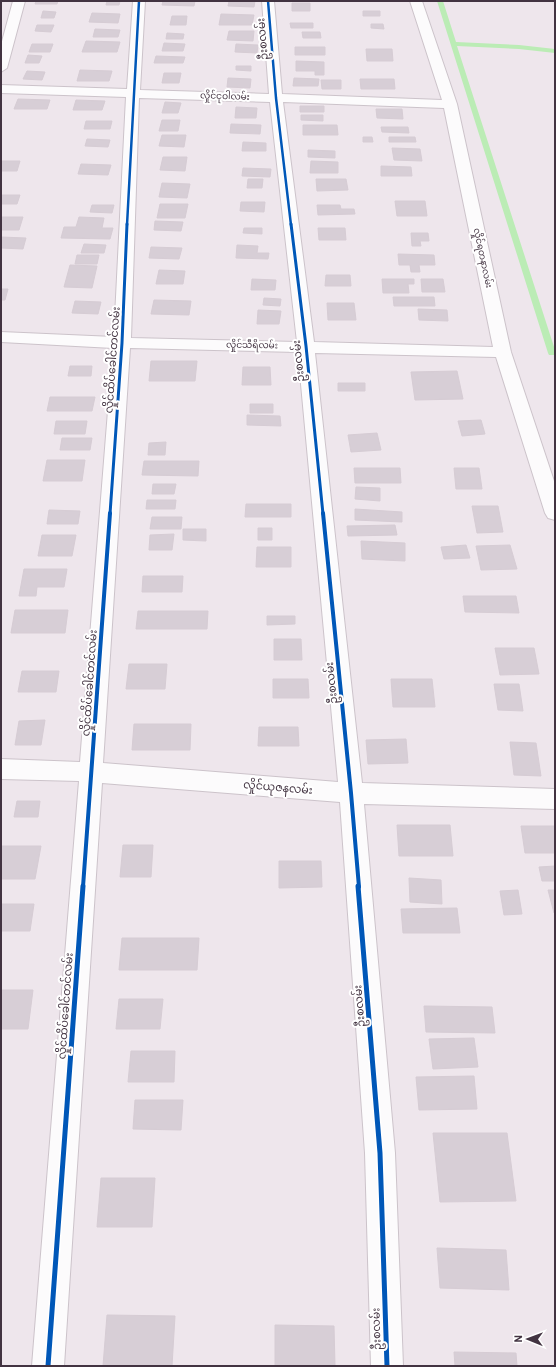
<svg xmlns="http://www.w3.org/2000/svg" width="556" height="1367" font-family="Barlow,'Noto Sans Myanmar',sans-serif">
<style>
.lines{fill:none;stroke-linecap:round;stroke-linejoin:round}
.stream{fill:#bbecb5;fill-rule:evenodd}
.building{fill:#d7ced6;stroke:#d6ccd4}
.street-casing{stroke:#ccc3ca;stroke-width:2}
.street{fill:#fcfbfc;fill-rule:evenodd}
.cycleway-far3-casing{stroke:#fff;stroke-width:4}
.cycleway-far2-casing{stroke:#fff;stroke-width:5}
.cycleway-far1-casing{stroke:#fff;stroke-width:6}
.cycleway-casing{stroke:#fff;stroke-width:8}
.cycleway-far3{stroke:#0057b8;stroke-width:2.5}
.cycleway-far2{stroke:#0057b8;stroke-width:3}
.cycleway-far1{stroke:#0057b8;stroke-width:4}
.cycleway{stroke:#0057b8;stroke-width:5}
.labels{text-anchor:middle;stroke-width:4;stroke-linejoin:round;paint-order:stroke}
.far-street-label{font-size:9px;fill:#423341;stroke:#fff}
.street-label{font-size:11px;fill:#423341;stroke:#fff}
</style>
<rect width="100%" height="100%" fill="#eee6ec"/>
<g class="lines">
<path class="stream" d="M437,1H443L456,42L519,45L555,49V53L519,49L457,46L555,350V355H549L548,353Z"/>
</g>
<path class="building" d="M36,1H58L57,4H35Z
M107,1H120L119,5H106Z
M163,1H195L194,6L162,5Z
M229,1H255L254,7L228,6Z
M292,3H310V11H292Z
M43,11L56,12L54,18H41Z
M363,11H380V16H363Z
M92,13L120,14L118,23L89,22Z
M221,14L254,15L252,25H219Z
M172,16H187L186,25H170Z
M290,23H313V28H291Z
M371,24H383L384,29L371,28Z
M37,25H54L51,32L35,31Z
M95,29L120,30L118,37H93Z
M229,31H254L253,41L227,40Z
M302,32H320L321,38H303Z
M167,33L184,34L183,39H166Z
M86,41L120,42L117,52H82Z
M164,43L185,44L183,51H162Z
M32,44H53L50,52H29Z
M236,44L258,45L257,53L235,52Z
M295,47H325V55H295Z
M366,49H392L393,61H367Z
M28,55L42,56L39,63H25Z
M156,56L185,57L183,63H154Z
M296,61L324,62V75H315V71H296Z
M236,66H251V71L236,70Z
M80,70L112,71L109,81H77Z
M27,71L45,72L42,80L23,79Z
M164,73H181L179,83H162Z
M228,78L251,79L250,88L227,87Z
M294,78L319,79L318,86H293Z
M360,79H394L395,89H361Z
M321,80H341V89H322Z
M18,99L50,100L47,109H14Z
M76,100L105,101L102,110H73Z
M165,102L181,103L178,113H162Z
M300,106H324V112H300Z
M236,107L257,108L256,118H235Z
M376,109H402L403,119L377,118Z
M301,115H323V121L301,120Z
M162,120H180L178,131H159Z
M86,121H112L110,129H84Z
M231,124L261,125L260,134L230,133Z
M303,125H337L338,135H303Z
M381,127H408L409,133L382,132Z
M162,135H186L184,147L159,146Z
M363,137H372L373,142H363Z
M389,137H415L416,142H389Z
M87,139L110,140L108,147L85,146Z
M243,142L266,143V151H242Z
M392,148L420,149L422,161L394,160Z
M308,150L335,151V158L308,157Z
M163,157H187L185,171L160,170Z
M1,161H20L17,171H1Z
M311,161L338,162V173H310Z
M81,164L111,165L108,175L78,174Z
M381,166L411,167L412,176H381Z
M243,168L271,169L270,177L242,176Z
M248,179H263L262,188H247Z
M316,179H346L348,190L317,191Z
M162,183L190,184L187,198L159,197Z
M1,195H20L17,204H1Z
M395,201H425L427,216H397Z
M241,202H265L264,212L240,211Z
M160,204H188L185,218H157Z
M92,205H114L112,213L90,212Z
M317,205H340L341,209H354L355,214L318,215Z
M1,217H23L19,230H1Z
M79,217L104,218L102,228H113L110,239L61,238L64,227H76Z
M155,221L183,222L181,231L154,230Z
M244,228H262V234L243,233Z
M318,228H345L346,240H319Z
M411,233H428L429,241H420L421,246H412Z
M1,237L26,238L23,249L1,248Z
M84,244L106,245L104,253H81Z
M237,245L258,246L257,253H269L268,259L236,258Z
M151,247L182,248L179,259L149,258Z
M398,254L434,255L435,265H419L420,272H411L410,265H399Z
M77,255H99L97,264H75Z
M70,265L97,266L92,288L64,287Z
M159,270L185,271L183,284H156Z
M326,275H350L351,286H325Z
M252,279L276,280L275,290H251Z
M382,279H414V284H408L409,293H383Z
M421,279H443L445,292H422Z
M1,289H8L5,300H1Z
M393,297H434L435,306H394Z
M264,298L281,299L280,306L263,305Z
M154,300L191,301L189,315L151,314Z
M75,301L101,302L98,314L72,313Z
M327,303H354L356,320H328Z
M418,309L447,310L448,321L419,320Z
M258,310L281,311L279,324H257Z
M151,361H197L195,381H149Z
M70,366H92L91,376H68Z
M243,367H270L271,385H242Z
M457,371L463,399L415,400L411,372Z
M338,383H365V391H338Z
M50,397H95L92,411H47Z
M250,404H273V413H250Z
M247,415L280,416L281,426L247,425Z
M481,420L485,434L462,436L458,421Z
M56,421H87L85,434H54Z
M377,433L381,450L351,452L348,435Z
M62,438H92L90,450H60Z
M166,442L165,455H148L149,443Z
M47,460H85L82,481H43Z
M144,461H199L198,476L142,475Z
M354,468H400L401,483H355Z
M454,468H479L482,489H456Z
M153,484H176L174,494H152Z
M356,487L380,488V501L355,499Z
M147,500H176L175,509H146Z
M246,504H291V517H245Z
M472,506H498L503,532L477,533Z
M355,509L402,512V522L355,520Z
M49,510L80,511L78,524H47Z
M152,517H182L181,529H150Z
M395,525L397,535L348,536L347,526Z
M258,528H272V540H258Z
M183,529H206V541L183,540Z
M174,534L172,550H149L150,535Z
M42,535H76L72,556H38Z
M361,541L405,543V561L362,559Z
M466,545L470,558L444,559L441,547Z
M510,545L517,569L481,570L476,546Z
M257,547H291V567H256Z
M24,569H67L64,587H37L36,596H19Z
M143,576H183L182,592H142Z
M463,596H516L519,613L465,612Z
M15,610H68L65,633H11Z
M138,611H208L207,629H136Z
M267,616H295V624L267,625Z
M274,639H301L302,660H274Z
M495,648H534L539,674L500,675Z
M129,664H167L165,689H126Z
M22,671H59L56,692H18Z
M273,679H308L309,698H273Z
M391,679H432L435,707H393Z
M494,684H519L523,711L498,710Z
M45,720L41,745H15L19,721Z
M134,724H191L190,750H132Z
M259,727H298L299,746H258Z
M406,739L408,763L368,764L366,740Z
M510,742L536,743L541,776L514,775Z
M17,801H40L38,817H14Z
M397,825H450L453,856H399Z
M521,826H555V853H525Z
M123,845H153L151,877H120Z
M1,846H41L35,879H1Z
M279,861H321L322,887L279,888Z
M555,866V881H542L539,867Z
M409,878L441,880L442,904L410,902Z
M518,890L522,914L504,915L500,891Z
M548,890H555V913H554Z
M1,904H34L30,931H1Z
M457,908L460,933H403L401,909Z
M122,938H199L197,970H119Z
M1,990H33L28,1029H1Z
M119,999H163L160,1029H116Z
M424,1006L492,1007L495,1033L426,1032Z
M474,1038L478,1067L433,1069L429,1039Z
M131,1051H175L174,1082H128Z
M474,1076L477,1109L419,1110L416,1077Z
M135,1100H183L181,1130L133,1129Z
M433,1133H507L516,1201L440,1202Z
M101,1178H155L152,1227H97Z
M437,1248L506,1250L509,1290L440,1288Z
M107,1315L175,1316L172,1366H103Z
M275,1325L334,1326L335,1366H275Z
M454,1352L516,1353L517,1366H455Z"/>
<g class="lines">
<defs>
<path id="street" d="M13,1H25L7,68L1,72V45Z
M133,1H145L140,90L269,94L262,1H274L282,94L442,100L410,1H422L457,104L511,352L555,484V520L548,518L545,513L496,357L315,353L362,783L555,789V809L364,804L395,1153L403,1366H371L365,1153L340,802L102,783L64,1366H32L79,781L1,779V759L80,762L113,348L1,342V332L114,337L126,97L1,93V85L127,89ZM139,98L270,102L297,342L131,338ZM283,102L444,108L493,347L314,342ZM130,348L298,352L338,782L103,763Z"/>
</defs>
<use href="#street" class="street-casing"/>
<use href="#street" class="street"/>
<defs>
<path id="cycleway-far3" d="M268,1L276,98L291,225
M127,225L139,1"/>
<path id="cycleway-far2" d="M291,224L306,346L323,514
M110,514L122,343L127,224"/>
<path id="cycleway-far1" d="M323,513L351,793L359,887
M83,887L110,513"/>
<path id="cycleway" d="M358,886L380,1153L387,1366
M48,1366L83,886"/>
</defs>
<use href="#cycleway-far3" class="cycleway-far3-casing"/>
<use href="#cycleway-far2" class="cycleway-far2-casing"/>
<use href="#cycleway-far1" class="cycleway-far1-casing"/>
<use href="#cycleway" class="cycleway-casing"/>
<use href="#cycleway-far3" class="cycleway-far3"/>
<use href="#cycleway-far2" class="cycleway-far2"/>
<use href="#cycleway-far1" class="cycleway-far1"/>
<use href="#cycleway" class="cycleway"/>
</g>
<g class="labels">
<g class="far-street-label">
<text transform="translate(225 96) rotate(2)" y="3">လှိုင်ငုဝါလမ်း</text>
<text transform="translate(483 258) rotate(78)" y="3">လှိုင်ရတနာလမ်း</text>
<text transform="translate(252 345) rotate(1)" y="3">လှိုင်သီရိလမ်း</text>
</g>
<g class="street-label">
<text transform="translate(262 39) rotate(-95)" y="4">ဦးစလမ်း</text>
<text transform="translate(112 360) rotate(-86)" y="4">လှိုင်ထိပ်ခေါင်တင်လမ်း</text>
<text transform="translate(298 361) rotate(-96)" y="4">ဦးစလမ်း</text>
<text transform="translate(89 683) rotate(-86)" y="4">လှိုင်ထိပ်ခေါင်တင်လမ်း</text>
<text transform="translate(331 683) rotate(-96)" y="4">ဦးစလမ်း</text>
<text transform="translate(278 787) rotate(5)" y="4">လှိုင်ယုဇနလမ်း</text>
<text transform="translate(65 1006) rotate(-86)" y="4">လှိုင်ထိပ်ခေါင်တင်လမ်း</text>
<text transform="translate(359 1006) rotate(-95)" y="4">ဦးစလမ်း</text>
<text transform="translate(376 1329) rotate(-92)" y="4">ဦးစလမ်း</text>
</g>
</g>
<rect width="556" height="1367" fill="none" stroke="#423341" stroke-width="4"/>
<g transform="translate(528 1339) rotate(271)" stroke="#ffffff" stroke-width="3" paint-order="stroke">
<path d="M0-3L7 15L0 10L-7 15Z" fill="#423341"/>
<text y="-6" font-size="11" font-weight="bold" text-anchor="middle" fill="#423341">N</text>
</g>
</svg>
